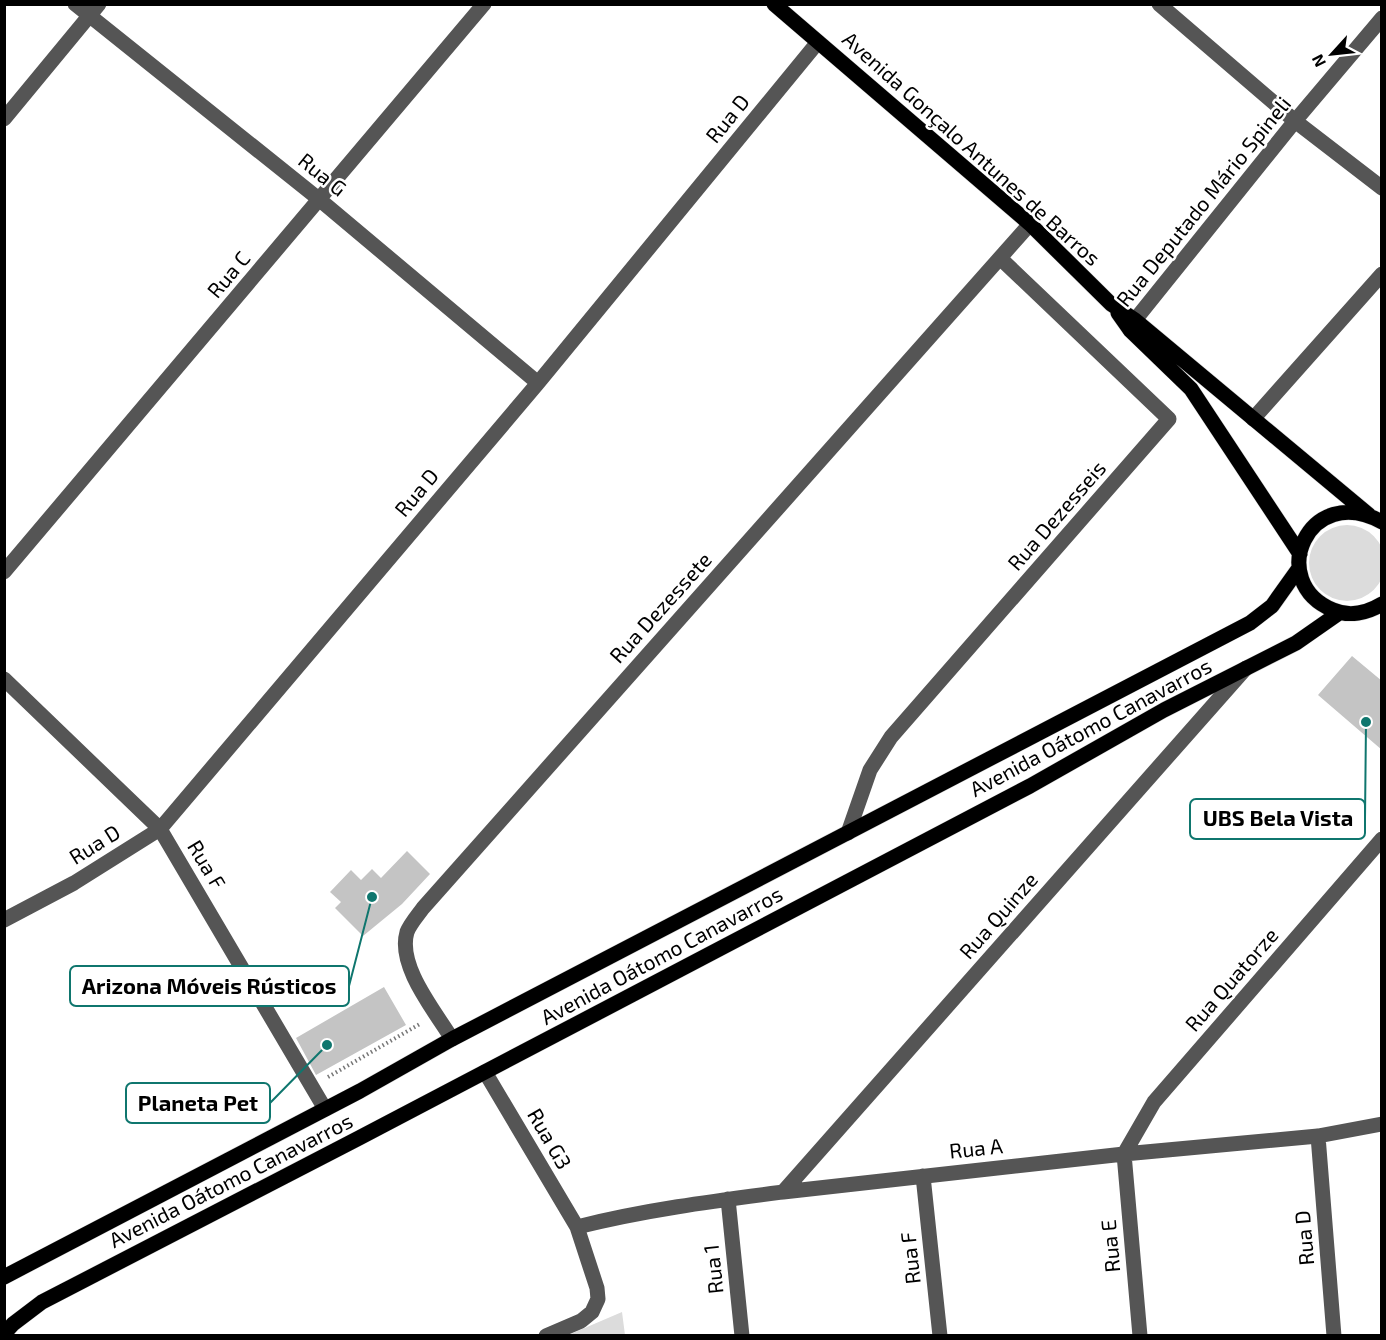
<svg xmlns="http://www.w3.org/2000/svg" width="1386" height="1340" font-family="'Exo 2',sans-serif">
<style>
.green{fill:#dcdcdc}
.building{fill:#c4c4c4}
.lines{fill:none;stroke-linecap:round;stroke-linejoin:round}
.major-casing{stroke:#dbdbdb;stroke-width:16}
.path{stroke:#777;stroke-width:4;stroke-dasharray:1.5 3;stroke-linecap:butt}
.minor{stroke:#555;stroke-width:15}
.major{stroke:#000;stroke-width:15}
.labels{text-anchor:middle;stroke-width:5;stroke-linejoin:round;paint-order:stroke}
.street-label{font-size:21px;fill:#000;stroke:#fff}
.leader{fill:none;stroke:#0f766e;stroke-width:2}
.callout-dot{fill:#0f766e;stroke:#fff;stroke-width:2}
.callout{fill:#fff;stroke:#0f766e;stroke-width:2}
.callout-label{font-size:22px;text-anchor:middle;font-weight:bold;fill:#000}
</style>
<rect width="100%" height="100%" fill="#fff"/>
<path class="green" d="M1309 563a38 38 0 1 1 76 0a38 38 0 1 1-76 0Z
M622,1312L625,1335L566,1336Z"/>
<path class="building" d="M1352,656L1382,681V750L1318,695Z
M407,851L430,874L402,904L363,936L335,908L341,902L330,892L351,870L361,880L372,869L381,878Z
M384,987L406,1025L316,1075L296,1038Z"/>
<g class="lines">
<defs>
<path id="major" d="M774,4L1030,224L1111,304L1135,320L1369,515
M1118,313L1130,330L1191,389L1300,554
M1382,522C1308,481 1265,582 1333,610C1349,617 1367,613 1382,604
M4,1277L360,1091L452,1039L1250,623L1272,606L1299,568
M4,1334L13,1324L42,1302L359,1138L1030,786L1164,710L1296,643L1339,613"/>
</defs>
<use href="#major" class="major-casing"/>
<path class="path" d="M328,1077L420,1024"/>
<path class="minor" d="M75,4L320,200L538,383
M1159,4L1295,121L1382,188
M4,119L99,4
M1130,330L1135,320L1295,121L1382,18
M1253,419L1382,274
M4,572L484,4
M4,679L160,829L325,1109
M848,833L870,770L891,737L1169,419L1000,258
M4,920L74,883L160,829L538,383L818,42
M452,1039C435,1011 397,966 407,932C410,924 418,915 423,908L1030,224
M485,1072L577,1227L597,1288L598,1299L592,1312L581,1321L546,1336
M1318,1136L1334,1336
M923,1176L940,1336
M783,1192L1246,668
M728,1199L742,1336
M577,1227C644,1210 714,1201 783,1192L1124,1154L1318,1136L1382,1124
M1140,1336L1124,1154L1154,1102L1382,839"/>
<use href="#major" class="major"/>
</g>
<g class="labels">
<g class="street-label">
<text transform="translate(728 119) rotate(-51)" y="7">Rua D</text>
<text transform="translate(971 149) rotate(42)" y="7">Avenida Gonçalo Antunes de Barros</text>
<text transform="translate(322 175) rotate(39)" y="7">Rua G</text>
<text transform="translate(1204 202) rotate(-51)" y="7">Rua Deputado Mário Spineli</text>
<text transform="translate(229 275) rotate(-50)" y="7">Rua C</text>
<text transform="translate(417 493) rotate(-50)" y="7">Rua D</text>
<text transform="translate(1057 516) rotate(-49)" y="7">Rua Dezesseis</text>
<text transform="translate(661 608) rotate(-48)" y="7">Rua Dezessete</text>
<text transform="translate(1091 728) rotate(-28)" y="7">Avenida Oátomo Canavarros</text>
<text transform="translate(95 845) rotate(-32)" y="7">Rua D</text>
<text transform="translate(206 865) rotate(59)" y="7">Rua F</text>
<text transform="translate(999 916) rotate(-49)" y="7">Rua Quinze</text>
<text transform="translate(662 956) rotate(-28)" y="7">Avenida Oátomo Canavarros</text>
<text transform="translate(1232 980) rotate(-49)" y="7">Rua Quatorze</text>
<text transform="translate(549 1139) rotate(60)" y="7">Rua G3</text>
<text transform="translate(976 1149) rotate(-6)" y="7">Rua A</text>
<text transform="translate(231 1181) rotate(-27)" y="7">Avenida Oátomo Canavarros</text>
<text transform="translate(1305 1238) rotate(-95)" y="7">Rua D</text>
<text transform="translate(1111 1246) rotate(-95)" y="7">Rua E</text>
<text transform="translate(911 1258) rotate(-96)" y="7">Rua F</text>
<text transform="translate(714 1269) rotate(-96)" y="7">Rua 1</text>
</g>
</g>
<path class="leader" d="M1366 722L1365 819M372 897L349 986M327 1045L270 1103"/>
<g class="callout-dot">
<circle cx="1366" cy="722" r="6"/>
<circle cx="372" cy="897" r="6"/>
<circle cx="327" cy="1045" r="6"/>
</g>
<g class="callout">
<rect x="1190" y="799" width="175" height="40" rx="6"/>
<rect x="70" y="966" width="279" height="40" rx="6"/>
<rect x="126" y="1083" width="144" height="40" rx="6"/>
</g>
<g class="callout-label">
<text x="1278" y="826">UBS Bela Vista</text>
<text x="209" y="994">Arizona Móveis Rústicos</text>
<text x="198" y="1111">Planeta Pet</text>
</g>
<rect width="1386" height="1340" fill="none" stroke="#000000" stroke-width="12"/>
<g transform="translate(1332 54) rotate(243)" stroke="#ffffff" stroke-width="4.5" paint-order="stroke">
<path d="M0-4.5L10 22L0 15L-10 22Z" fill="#000000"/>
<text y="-9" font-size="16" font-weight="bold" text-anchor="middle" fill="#000000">N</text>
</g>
</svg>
